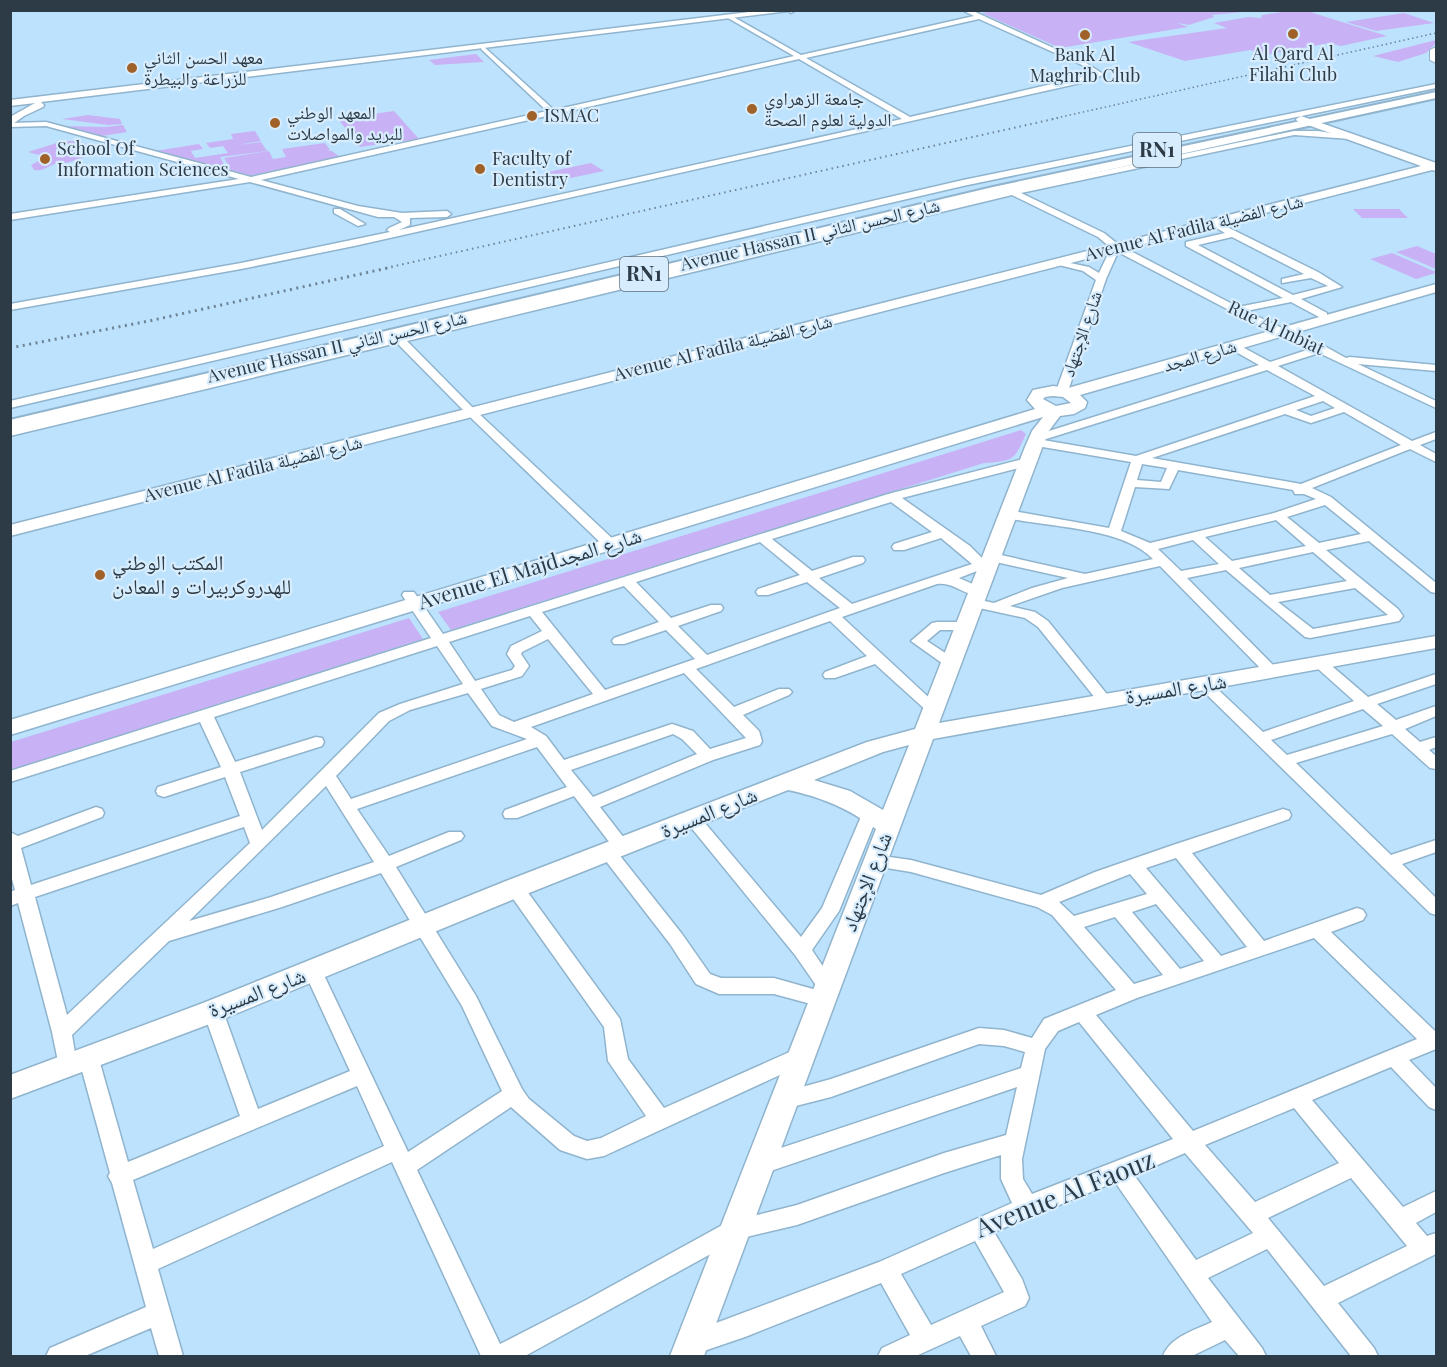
<svg xmlns="http://www.w3.org/2000/svg" width="1447" height="1367" font-family="'Playfair Display','Noto Naskh Arabic',serif">
<style>
.green{fill:#c8b2f5}
.lines{fill:none;stroke-linecap:round;stroke-linejoin:round}
.street-casing{stroke:#90b4cd;stroke-width:3}
.secondary-casing{stroke:#90b4cd;stroke-width:3}
.primary-casing{stroke:#90b4cd;stroke-width:4}
.highway-casing{stroke:#90b4cd;stroke-width:2}
.street{fill:#fff;fill-rule:evenodd}
.secondary{fill:#fff;fill-rule:evenodd}
.primary{fill:#fff;fill-rule:evenodd}
.highway{fill:#fff;fill-rule:evenodd}
.rail-far2{stroke:#6c8496;stroke-width:1.5;stroke-dasharray:1.5 3;stroke-linecap:butt}
.rail-far1{stroke:#6c8496;stroke-width:2;stroke-dasharray:1.5 4;stroke-linecap:butt}
.rail{stroke:#6c8496;stroke-width:3;stroke-dasharray:2 4.5;stroke-linecap:butt}
.poi-dot{fill:#a06228;stroke:#d7edfe;stroke-width:2}
.labels{text-anchor:middle;stroke-width:4.5;stroke-linejoin:round;paint-order:stroke}
.far-poi-label{font-size:18px;fill:#2c3b46;stroke:#d7edfe;text-anchor:start}
.far-street-label{font-size:18px;fill:#2c3b46;stroke:#d7edfe}
.shield{fill:#d7edfe;stroke:#5f707d;stroke-width:1.5}
.shield-label{font-size:20px;font-weight:bold;fill:#2c3b46}
.poi-label{font-size:21px;fill:#2c3b46;stroke:#d7edfe;text-anchor:start}
.street-label{font-size:21px;fill:#2c3b46;stroke:#d7edfe}
.near-street-label{font-size:26px;fill:#2c3b46;stroke:#d7edfe}
</style>
<rect width="100%" height="100%" fill="#bde2fd"/>
<path class="green" d="M1005,10H1253V11L1212,15L1214,17L1189,25L1177,23L1188,27L1060,48L982,13Z
M1289,11H1307L1387,36L1341,46L1329,43L1265,55L1250,50L1185,61L1128,42L1227,28L1214,23L1248,17L1261,18L1262,15Z
M1404,13L1434,23L1376,31L1346,22Z
M1436,40V43L1426,53L1398,62L1373,56Z
M476,54L484,62L435,65L429,60Z
M394,111L419,139L360,147L338,119Z
M88,115L120,119L122,124L108,125L62,119Z
M123,125L127,132L102,136L65,126L105,127Z
M255,131L261,141L238,145L261,142L267,151L220,157L225,166L228,165L224,158L269,151L273,159L286,157L282,149L325,143L330,150L328,151H332L340,157L249,176L155,151L199,144L203,149L191,151L195,158L228,153L223,146L210,148L206,143L233,139L231,134Z
M63,141H77L108,150L66,163C52,160 48,172 34,170L31,165L42,159L40,155L50,151L39,155L28,152Z
M591,163L604,171L561,180L548,172Z
M1353,209H1399L1408,218H1362Z
M1417,246L1436,254V269L1396,252Z
M1392,253L1436,272V273L1416,279L1370,259Z
M1021,430L1026,434C1014,460 1015,461 984,463L451,630L438,612Z
M409,618L423,639L11,770V742Z"/>
<g class="lines">
<defs>
<path id="street" d="M788,10H796L791,13Z
M962,10H971L1086,63L1103,74L1094,80L354,246L241,269L10,310V304L241,263L390,232L387,230L389,228L402,222L394,217H378L250,182L10,220V214L239,179L46,126L10,127V123L46,122L251,177L547,111L481,49L483,46L554,110L794,56L728,18L730,15L801,55L974,16ZM979,19L1082,65L1095,74L910,117L806,58ZM799,59L902,119L399,230L410,225V218L447,217L451,214L447,211L402,213L358,206L261,180L551,115L554,116L557,114Z
M1436,84V88L963,186L10,408V401L963,180Z
M1294,131H1318L1355,137L1351,139L1294,135L1021,193L1104,233L1119,245L1238,307L1283,298L1186,246V242L1225,233L1208,223L1215,221L1318,272L1342,287L1301,299L1327,313V317H1319L1291,302L1246,311L1320,346L1326,347L1346,358L1350,357L1436,365V371L1358,364L1436,401V408L1319,353L1278,366L1412,441L1436,432V439L1420,445L1436,454V462L1410,449L1312,488L1331,497L1436,583V593L1431,592L1369,541L1326,550L1398,609L1403,616L1399,621L1394,622L1310,638L1305,637L1226,570L1187,578L1278,670L1280,673L1278,676H1268L1160,566L1062,588L1010,606L1035,612L1048,621L1110,698L1113,701L1110,704H1100L1038,627L1025,618L970,606L968,603L975,599L994,603L1032,588L1068,578L987,560L985,557L992,553L1085,574L1153,559C1121,526 1047,528 1003,517L1002,514L1003,511L1008,510L1109,528L1131,462L1031,445L1029,442L1033,436L1259,365L1229,348V344H1237L1270,362L1310,349L1248,320L1118,252L1106,279L1068,391L1062,394L1058,393L1056,391L1096,280L1083,271L1051,263L1056,260L1089,267L1099,273L1111,248L1098,237L1012,195L407,341L476,411L616,542L618,545L611,549L606,548L468,415L397,343L10,436V429L1001,192ZM1232,237L1304,274L1282,279V283L1311,278L1328,286L1293,295L1198,245ZM1267,370L1315,396L1136,456L1043,440ZM1323,401L1335,408L1311,416L1296,410ZM1344,412L1401,445L1301,484L1152,458L1285,414L1311,423ZM1142,464L1167,468L1161,482L1137,480ZM1178,470L1293,490L1295,494H1304L1316,499L1274,513L1150,543L1121,531L1135,487L1169,489ZM1325,505L1361,534L1319,543L1287,517ZM1276,520L1306,546L1232,561L1205,537ZM1193,540L1219,564L1181,571L1158,549ZM1313,552L1347,581L1270,595L1239,568ZM1355,588L1388,615L1313,629L1278,602Z
M334,209H340L365,224L358,226L334,213Z
M1027,458L1031,459V465L902,498L970,546L985,561L994,563L996,566L994,569H982L959,578L984,589L986,592L984,595C968,599 954,581 937,584L842,617L938,706L941,709L938,712H928L875,664L835,678H825L823,675L825,672L867,656L830,621L696,669L734,707L779,689H789L792,692L789,695L743,715L759,731L762,741L760,745L713,760L600,807L631,847L628,851L617,852L682,934L710,974L721,978H774L820,991L795,955L685,820L687,816H699L801,937L822,908L863,812L865,808H877L879,812L839,911L812,950L836,986L834,991L828,993L832,999L829,1004L822,1007L774,994H719L696,984L670,944L602,856L599,852L602,848L613,847L574,796L517,818H505L503,814L505,810L567,787L537,747L357,809L389,856L449,832H461L464,836L461,840L396,867L476,996L522,1089L529,1099L574,1136L587,1141L601,1138L646,1116L608,1061L604,1027L509,893L506,888L509,883L515,881L521,883L620,1019L628,1059L664,1108L794,1050L801,1048L808,1050L811,1056L808,1062L604,1156L587,1159L560,1150L511,1107L417,1170L500,1344L586,1300L726,1223L797,1205L944,1153L1006,1135L1017,1087L759,1175L751,1172L748,1165L751,1158L1021,1068L1025,1052L1004,1046L979,1044L831,1097L784,1109L777,1106L774,1100L777,1094L831,1079L979,1028L1004,1030L1032,1038L1044,1019L1116,990L1052,915L1037,907L911,872L869,865L866,861L869,857L875,855L911,860L1041,895L1095,872L1173,845L1283,809L1289,811L1291,815L1289,819L1192,853L1264,941L1357,908L1363,910L1366,915L1363,920L1331,932L1436,1032V1049L1409,1060L1436,1088V1110L1429,1107L1391,1067L1312,1100L1403,1207L1436,1191V1212L1416,1223L1427,1236L1436,1233V1254L1338,1303L1374,1348L1378,1356H1351L1267,1249L1208,1278L1262,1348L1266,1356H1239L1225,1340L1192,1356H1163C1170,1337 1195,1330 1212,1322L1115,1182L994,1232L1022,1279L1029,1298L1025,1306L981,1326L996,1356H971L960,1336L916,1356H878L882,1348L910,1335L881,1283L745,1337L692,1355L684,1351L680,1343L684,1335L879,1262L1012,1203L1001,1179V1155L944,1173L797,1225L738,1239L525,1356H481L392,1162L158,1269L183,1356H159L151,1328L85,1356H46L50,1348L146,1307L112,1183L108,1176L110,1173L78,1056L81,1050L88,1048L95,1050L98,1056L128,1162L240,1116L203,1011L206,1005L213,1003L220,1005L223,1011L258,1109L350,1071L304,971L306,966L313,964L320,966L322,971L408,1152L502,1091L462,1006L381,873L282,907L169,941L72,1035L77,1065L74,1071L67,1073L60,1071L52,1032L18,903L10,906V892L15,890L10,872V832L18,836L96,807L102,809L104,813L102,817L21,848L31,885L240,816L225,777L164,797L158,795L156,791L158,787L221,767L200,722L10,782V771L431,638L402,595L404,592H414L443,634L888,494ZM891,502L932,532L894,544L892,547L894,550H904L941,538L972,564L852,604L819,578L863,563L865,560L863,557H853L812,571L772,539ZM760,542L800,575L758,589L756,592L758,595H768L807,582L840,608L707,655L678,626L721,611L723,608L721,605H711L671,618L636,582ZM624,586L659,622L614,638L612,641L614,644H624L666,630L695,659L605,690L542,612ZM530,616L542,631L511,646L507,654L515,666L512,670L475,681L449,642ZM548,639L593,694L514,722L499,715L481,689L522,676L529,666L521,654L522,652ZM437,646L463,684L400,704L379,713L262,830L240,772L322,746L324,742L322,738L316,737L235,762L214,717ZM684,673L746,738L710,749L693,731L672,724L564,760L546,736L531,727ZM468,693L492,726L527,739L351,799L336,776L389,721L410,710ZM673,734L682,739L697,754L593,797L571,770ZM326,786L374,862L271,897L189,921ZM244,827L250,843L67,1015L35,897ZM1176,858L1247,947L1221,956L1146,868ZM1130,874L1147,894L1074,916L1059,902ZM1156,904L1204,961L1180,969L1132,912ZM1115,917L1163,975L1134,984L1084,927ZM1314,938L1417,1039L1193,1131L1096,1015L1137,998ZM1079,1022L1173,1139L1032,1194L1023,1179L1022,1159L1045,1049L1058,1031ZM357,1086L384,1146L153,1249L133,1180ZM1294,1108L1339,1163L1255,1202L1205,1145ZM1185,1153L1253,1233L1196,1260L1134,1175ZM1351,1178L1407,1246L1324,1286L1268,1218ZM975,1241L1004,1292L931,1325L901,1274Z
M937,622H966L973,626L966,630H940L927,641L956,660L958,663L956,666H946L911,641L932,623Z
M1321,659L1326,661L1368,697L1436,674V684L1377,704L1396,720L1436,706V716L1405,729L1420,742L1436,737V747L1429,750L1436,756V769L1430,768L1392,734L1296,763L1391,855L1436,840V852L1402,864L1436,898V915L1430,913L1197,685L1205,680L1210,682L1263,732L1354,701L1316,667L1314,664L1316,661ZM1363,709L1383,726L1287,755L1271,740Z"/>
<path id="secondary" d="M766,10H796L41,102L44,105L43,107L24,116L10,126V117L35,103L10,106V100Z
M1301,116L1436,163V171L1432,170L10,536V525L1421,166L1297,121L1296,119Z
M1436,284V292L1080,395L1087,402L1085,408L1074,414L1060,416L1048,432L939,723L1436,636V648L933,739L704,1356H670L876,829C848,808 821,797 788,790L524,895L223,1019L10,1099V1075L203,1003L506,881L867,742L915,729L1025,447L1032,431L1043,417L10,735V720L1035,409L1027,400L1033,390L1053,386L1068,388ZM1053,396L1063,397L1071,403L1056,406L1043,399L1045,397ZM909,745L883,810L850,791L814,780L883,752Z"/>
<path id="primary" d="M1436,92V98L993,195L10,430V420L993,187Z"/>
<path id="highway" d="M1436,47V63L1430,60V50Z"/>
</defs>
<use href="#street" class="street-casing"/>
<use href="#secondary" class="secondary-casing"/>
<use href="#primary" class="primary-casing"/>
<use href="#highway" class="highway-casing"/>
<use href="#street" class="street"/>
<use href="#secondary" class="secondary"/>
<use href="#primary" class="primary"/>
<use href="#highway" class="highway"/>
<path class="rail-far2" d="M1052,119L1436,33"/>
<path class="rail-far1" d="M386,268L1058,118"/>
<path class="rail" d="M10,348L149,321L392,267"/>
</g>
<g class="poi-dot">
<circle cx="1293" cy="34" r="6"/>
<circle cx="1085" cy="35" r="6"/>
<circle cx="132" cy="68" r="6"/>
<circle cx="752" cy="109" r="6"/>
<circle cx="532" cy="116" r="6"/>
<circle cx="275" cy="123" r="6"/>
<circle cx="45" cy="159" r="6"/>
<circle cx="480" cy="169" r="6"/>
<circle cx="100" cy="575" r="6"/>
</g>
<g class="labels">
<g class="far-poi-label">
<text x="1293" y="60" text-anchor="middle">Al Qard Al<tspan x="1293" dy="21">Filahi Club</tspan></text>
<text x="1085" y="61" text-anchor="middle">Bank Al<tspan x="1085" dy="21">Maghrib Club</tspan></text>
<text x="144" y="64">معهد الحسن الثاني<tspan x="144" dy="21">للزراعة والبيطرة</tspan></text>
<text x="764" y="105">جامعة الزهراوي<tspan x="764" dy="21">الدولية لعلوم الصحة</tspan></text>
<text x="287" y="119">المعهد الوطني<tspan x="287" dy="21">للبريد والمواصلات</tspan></text>
<text x="544" y="122">ISMAC</text>
<text x="57" y="155">School Of<tspan x="57" dy="21">Information Sciences</tspan></text>
<text x="492" y="165">Faculty of<tspan x="492" dy="21">Dentistry</tspan></text>
</g>
<g class="far-street-label">
<text transform="translate(1194 228) rotate(-14)" y="6">Avenue Al Fadila شارع الفضيلة</text>
<text transform="translate(810 235) rotate(-13)" y="6">Avenue Hassan II شارع الحسن الثاني</text>
<text transform="translate(1276 328) rotate(25)" y="6">Rue Al Inbiat</text>
<text transform="translate(1082 334) rotate(-71)" y="6">شارع الإجتهاد</text>
<text transform="translate(337 347) rotate(-13)" y="6">Avenue Hassan II شارع الحسن الثاني</text>
<text transform="translate(723 348) rotate(-14)" y="6">Avenue Al Fadila شارع الفضيلة</text>
<text transform="translate(1200 356) rotate(-16)" y="6">شارع المجد</text>
<text transform="translate(253 469) rotate(-14)" y="6">Avenue Al Fadila شارع الفضيلة</text>
</g>
<g class="shield">
<rect x="1133" y="133" width="48" height="34" rx="4.5"/>
<rect x="620" y="257" width="48" height="34" rx="4.5"/>
</g>
<g class="shield-label">
<text x="1157" y="157">RN1</text>
<text x="644" y="281">RN1</text>
</g>
<g class="poi-label">
<text x="112" y="570">المكتب الوطني<tspan x="112" dy="24">للهدروكربيرات و المعادن</tspan></text>
</g>
<g class="street-label">
<text transform="translate(530 569) rotate(-17)" y="7">Avenue El Majdشارع المجد</text>
<text transform="translate(1176 689) rotate(-9)" y="7">شارع المسيرة</text>
<text transform="translate(709 813) rotate(-22)" y="7">شارع المسيرة</text>
<text transform="translate(867 882) rotate(-69)" y="7">شارع الإجتهاد</text>
<text transform="translate(257 993) rotate(-21)" y="7">شارع المسيرة</text>
</g>
<g class="near-street-label">
<text transform="translate(1065 1194) rotate(-22)" y="9">Avenue Al Faouz</text>
</g>
</g>
<rect width="1447" height="1367" fill="none" stroke="#2c3b46" stroke-width="24"/>
</svg>
